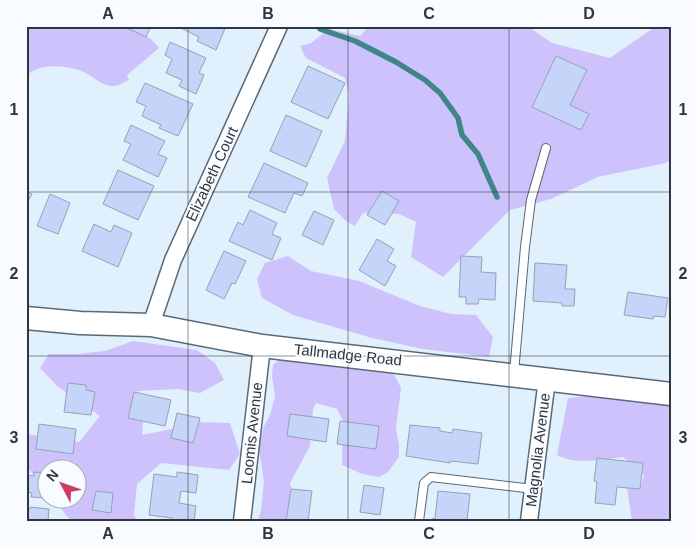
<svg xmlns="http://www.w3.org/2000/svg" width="697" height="547" font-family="Arial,sans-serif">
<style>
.green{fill:#cec2fc}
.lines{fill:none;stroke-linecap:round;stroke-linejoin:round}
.stream{stroke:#408687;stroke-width:5.5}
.building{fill:#c5d4f9;stroke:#98a0b3}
.lane-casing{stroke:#596977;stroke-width:10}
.street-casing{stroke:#596977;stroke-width:19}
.secondary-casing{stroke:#596977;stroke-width:25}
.lane{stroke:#fff;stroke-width:8}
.street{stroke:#fff;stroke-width:16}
.secondary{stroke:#fff;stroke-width:22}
.grid{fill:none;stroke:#2f363c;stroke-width:1;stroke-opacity:0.55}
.labels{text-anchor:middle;stroke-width:4.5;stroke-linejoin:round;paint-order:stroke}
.street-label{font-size:15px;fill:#2f363c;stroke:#f8fbff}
.neatline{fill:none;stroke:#2f363c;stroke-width:2}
.grid-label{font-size:16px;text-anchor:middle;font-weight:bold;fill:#2f363c}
</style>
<rect width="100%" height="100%" fill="#e1f0fd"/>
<path class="green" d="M26,26H125L151,39L159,48L127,75L129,80C123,83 117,87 110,86C102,85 93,77 86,73C69,65 40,62 26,76Z
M369,26H527L552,43L610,58L652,29L653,26H671V160L666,163L598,177L551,199L510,210L443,277L411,257L416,222L399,214L363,213L355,226L346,221L334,209L327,178L345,141L349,95L345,78L306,58L300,46L311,43L329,29L360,36Z
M288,256L311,271L359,281L420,306L451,314L476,315L493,337L489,357L423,349L372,338L293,315L262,298L257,279L265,263Z
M133,341L197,350L215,363L224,380L200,393L178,389L137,391L144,409L142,435L172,429L193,422L230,423L240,454L229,470L161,463L137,484L134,515L137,521H71L54,500H78V470H48L47,492L27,467L26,434L79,442L100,416L58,387L40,368L49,354H77L105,351Z
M281,358L321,361L340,367H356L394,374L401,388L396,428L399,445V457L388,472L379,477L362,474L342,465L343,421L337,409L316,403L313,409L310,446L290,483L297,508L296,521H258L261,510L264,481L259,450L263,428L270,415L275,396L272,377L273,365Z
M590,396L671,400V521H632L627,488L640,489L644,475L623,457C602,460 576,465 557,455L568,398Z"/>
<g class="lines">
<path class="stream" d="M320,29L355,41L396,62L425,80L440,93L458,118L462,135L478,154L497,197"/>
</g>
<path class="building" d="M123,26H151L146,37Z
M182,26H226L216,50L197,41L199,37L181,28Z
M170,42L206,58L199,73L204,75L196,94L179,86L182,80L166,73L172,59L165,55Z
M556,56L587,70L570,105L589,114L581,130L532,107Z
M308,66L345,83L328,119L291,102Z
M145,83L193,104L178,136L159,128L161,125L142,116L146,106L136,102Z
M286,115L322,131L306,167L270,151Z
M131,125L165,141L158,154L167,158L158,177L123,160L131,144L124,141Z
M264,163L308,183L302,196L294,193L285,213L248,197Z
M118,170L154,186L138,220L103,204Z
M26,191L32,194L26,205Z
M382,191L399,201L385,225L367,215Z
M50,194L70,203L58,234L37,226Z
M250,210L277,223L272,234L281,238L272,260L229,241L238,222L243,225Z
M314,211L334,220L323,245L302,235Z
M94,224L111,232L114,225L132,233L118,267L82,251Z
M377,239L394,249L387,261L396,266L385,286L359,270Z
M224,251L246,261L235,284L232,283L224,299L206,290Z
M461,256L482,257L481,272L496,273L495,300L479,299L478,304H466V297H459Z
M535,263L567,265L565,289H575L574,306H562V303L533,301Z
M628,292L668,298L665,317L654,316L653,319L624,315Z
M68,383L86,385V390L95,392L91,415L64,412Z
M134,392L171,400L165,426L128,418Z
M177,413L200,418L193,443L171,438Z
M290,414L329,419L326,442L287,436Z
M340,421L379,426L376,449L337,444Z
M39,424L76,429L73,454L36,449Z
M410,425L440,428V431L452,433L453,429L482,433L478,464L450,461V463L406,456Z
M597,458L643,463L640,489L617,487L615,505L595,503L597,482L594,481Z
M34,472L48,473V498L31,497L32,493L26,492L27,475L34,476Z
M177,472L198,475L196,493L181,491L179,503L196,506L194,521H171L172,518L149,515L154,474L177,477Z
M364,485L384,488L380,515L360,512Z
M291,489L312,491L308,521H286Z
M96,491L113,493L111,513L92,510Z
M438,491L470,494L467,521H433V518L435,519Z
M30,507L49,509L48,521H26V509H30Z"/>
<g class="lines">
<defs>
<path id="lane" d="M514,373L525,247L531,200L546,148
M419,521L424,483L431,477L533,489"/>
<path id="street" d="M151,325L173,260L279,26
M242,521L262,346
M529,521L547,379"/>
<path id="secondary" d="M26,318L80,323L151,325L262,346L671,394"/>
</defs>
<use href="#lane" class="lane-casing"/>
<use href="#street" class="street-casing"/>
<use href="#secondary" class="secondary-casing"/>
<use href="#lane" class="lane"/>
<use href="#street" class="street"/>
<use href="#secondary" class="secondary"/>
</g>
<path class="grid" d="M188,26V521M348,26V521M509,26V521M26,192H671M26,356H671"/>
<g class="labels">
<g class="street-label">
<text transform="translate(212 174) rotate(-65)" y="5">Elizabeth Court</text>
<text transform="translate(348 355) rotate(6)" y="5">Tallmadge Road</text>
<text transform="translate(252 433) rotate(-84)" y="5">Loomis Avenue</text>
<text transform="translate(538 450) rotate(-83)" y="5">Magnolia Avenue</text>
</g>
</g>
<rect width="697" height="547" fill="none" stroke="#f8fbff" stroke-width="55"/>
<g transform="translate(62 484) rotate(311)"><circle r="24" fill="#f8fbff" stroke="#a8acb1"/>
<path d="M0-4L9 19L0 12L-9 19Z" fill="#cb3c62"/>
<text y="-8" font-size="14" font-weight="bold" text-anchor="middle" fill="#2f363c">N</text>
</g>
<rect x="28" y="28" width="642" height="492" class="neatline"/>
<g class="grid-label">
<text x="108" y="19">A</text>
<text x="268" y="19">B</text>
<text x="429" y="19">C</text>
<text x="589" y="19">D</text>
<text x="14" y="115">1</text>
<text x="683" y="115">1</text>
<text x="14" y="279">2</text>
<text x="683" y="279">2</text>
<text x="14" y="443">3</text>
<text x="683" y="443">3</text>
<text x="108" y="539">A</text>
<text x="268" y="539">B</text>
<text x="429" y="539">C</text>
<text x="589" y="539">D</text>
</g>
</svg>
